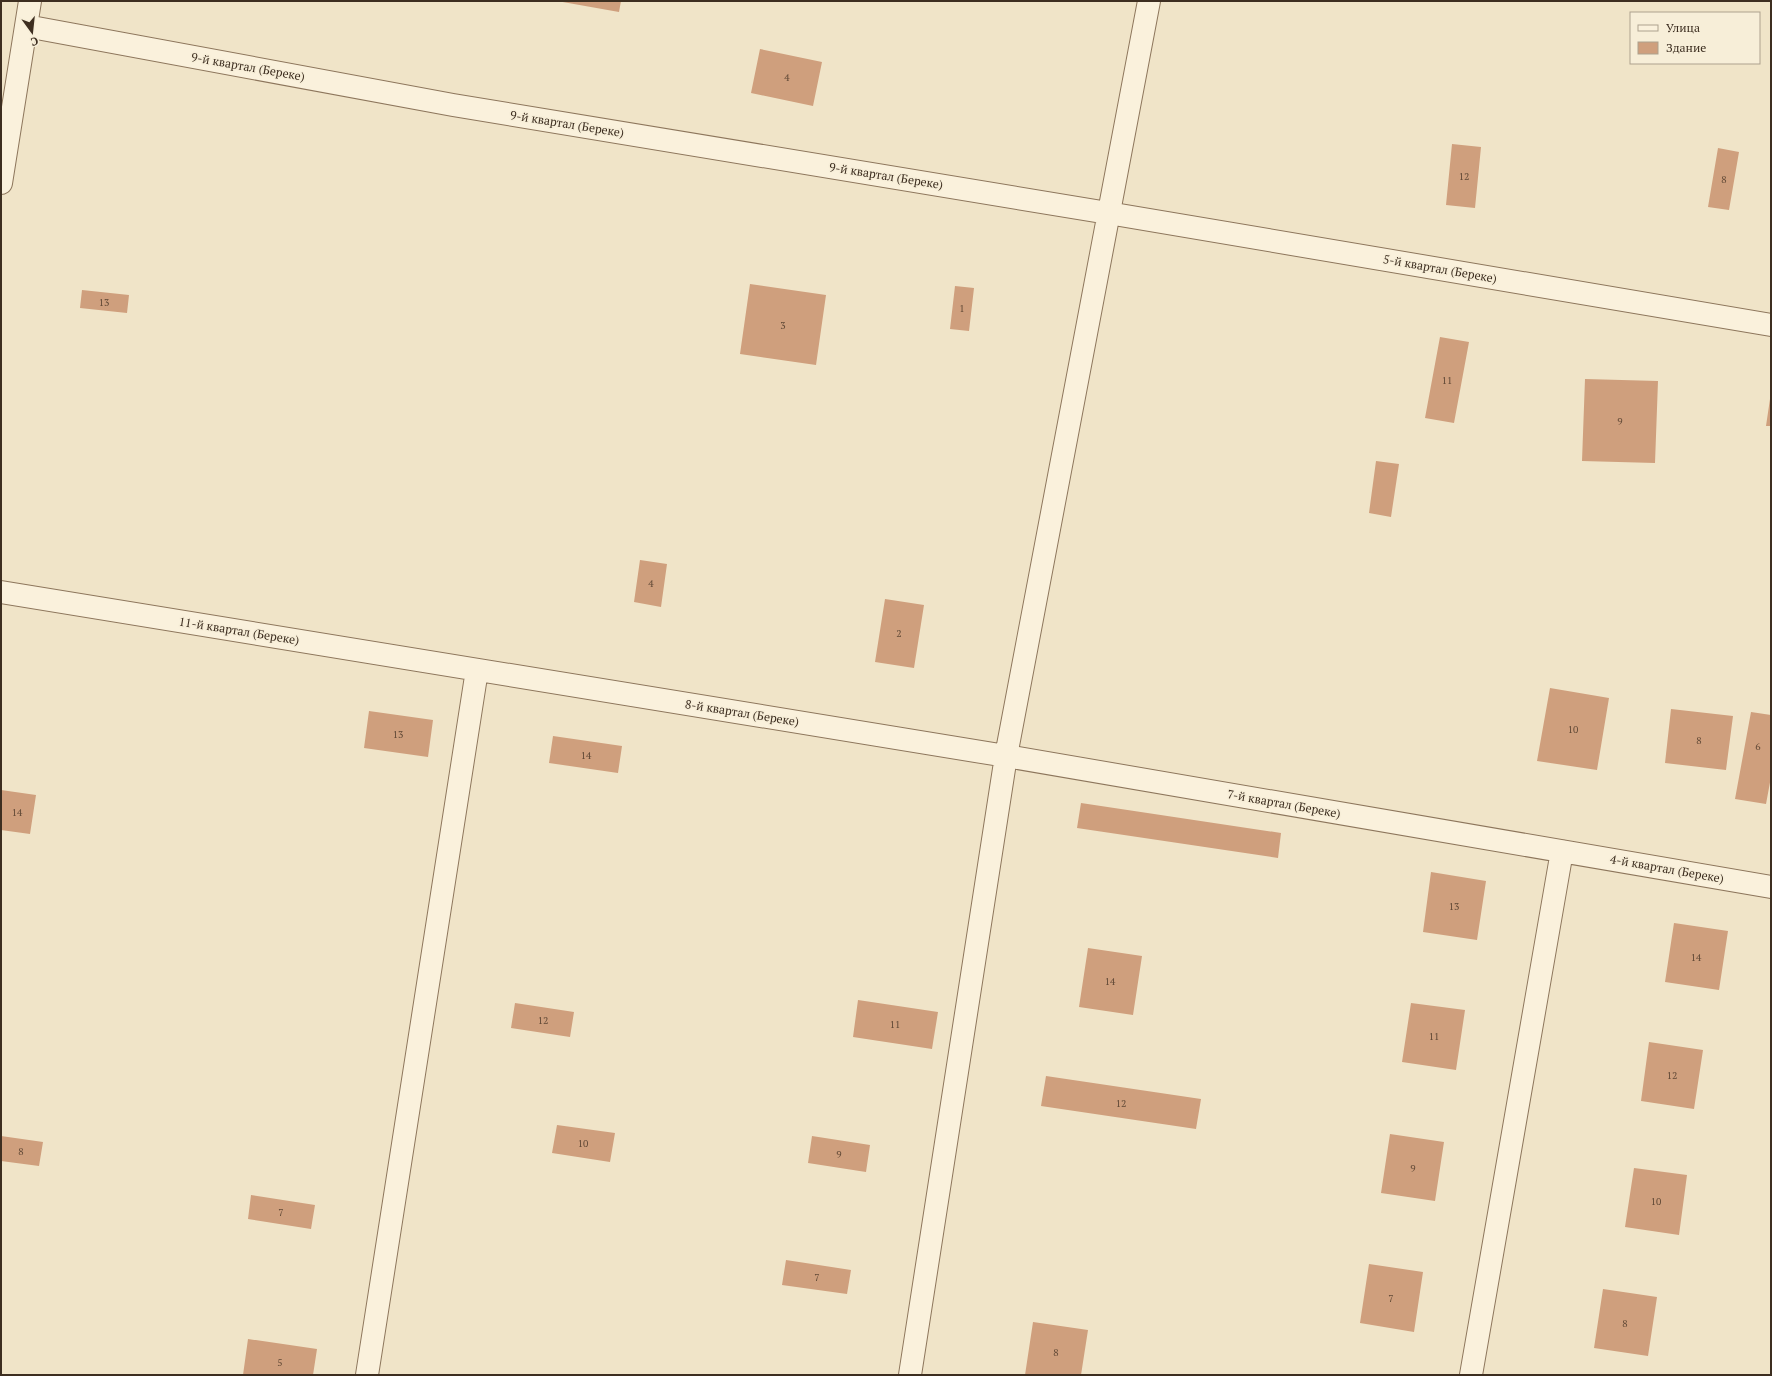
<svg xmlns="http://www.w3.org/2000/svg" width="1772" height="1376" font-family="'PT Serif',serif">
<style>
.building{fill:#cf9f7d}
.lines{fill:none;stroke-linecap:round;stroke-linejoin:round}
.minor-casing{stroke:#8d765c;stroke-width:24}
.minor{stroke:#faf1dc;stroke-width:22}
.labels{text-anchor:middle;stroke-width:3;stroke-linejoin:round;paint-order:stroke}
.number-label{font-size:10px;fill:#624a37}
.street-label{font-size:12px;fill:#3d2e20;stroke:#f7eed8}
</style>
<rect width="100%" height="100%" fill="#f0e4c8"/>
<path class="building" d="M557,1H621L619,12Z
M760,49L822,62L813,106L751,93Z
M1452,144L1481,147L1475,208L1446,205Z
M1718,148L1739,152L1729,210L1708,207Z
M750,284L826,295L816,365L740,354Z
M955,286L974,288L969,331L950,329Z
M82,290L129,295L127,313L80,308Z
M1440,337L1469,342L1454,423L1425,418Z
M1585,379L1658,381L1655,463L1582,461Z
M1770,399H1771V426H1766Z
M1376,461L1399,464L1391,517L1369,513Z
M640,560L667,564L661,607L634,602Z
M885,599L924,605L914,668L875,662Z
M1550,688L1609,698L1597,770L1537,761Z
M1671,709L1733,716L1726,770L1665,763Z
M369,711L433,720L428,757L364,748Z
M1751,712L1771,715V777L1766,804L1735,799Z
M553,736L622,746L618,773L549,763Z
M1,790L36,795L30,834L1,830Z
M1081,803L1281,833L1278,858L1077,828Z
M1431,872L1486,881L1477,940L1423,932Z
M1674,923L1728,931L1719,990L1665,982Z
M1088,948L1142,956L1133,1015L1079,1007Z
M858,1000L938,1012L932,1049L853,1037Z
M515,1003L574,1012L570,1037L511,1028Z
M1411,1003L1465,1010L1456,1070L1402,1062Z
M1649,1042L1703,1050L1694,1109L1641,1101Z
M1046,1076L1201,1099L1196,1129L1041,1106Z
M557,1125L615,1133L610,1162L552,1153Z
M1390,1134L1444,1142L1435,1201L1381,1193Z
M1,1136L43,1142L39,1166L1,1161Z
M812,1136L870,1145L866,1172L808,1163Z
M1634,1168L1687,1175L1679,1235L1625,1227Z
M251,1195L315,1205L311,1229L248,1219Z
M786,1260L851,1270L847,1294L782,1285Z
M1369,1264L1423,1272L1414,1332L1360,1323Z
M1603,1289L1657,1297L1648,1356L1594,1348Z
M1033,1322L1088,1330L1081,1375H1025Z
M248,1339L317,1349L313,1375H243Z"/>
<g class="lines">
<defs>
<path id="minor" d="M26,26L453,105L1108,213L1771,325
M1,183L30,1
M1,592L1006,756L1771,887
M367,1375L477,670
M910,1375L1006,756L1149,1
M1471,1375L1562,851"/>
</defs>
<use href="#minor" class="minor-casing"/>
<use href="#minor" class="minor"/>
</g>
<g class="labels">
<g class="number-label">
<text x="787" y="81">4</text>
<text x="1464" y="180">12</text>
<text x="1724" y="183">8</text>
<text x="104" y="306">13</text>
<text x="962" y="312">1</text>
<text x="783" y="329">3</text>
<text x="1447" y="384">11</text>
<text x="1620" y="425">9</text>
<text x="651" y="587">4</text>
<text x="899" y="637">2</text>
<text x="1573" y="733">10</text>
<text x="398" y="738">13</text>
<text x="1699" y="744">8</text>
<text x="1758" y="750">6</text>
<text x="586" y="759">14</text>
<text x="17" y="816">14</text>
<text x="1454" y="910">13</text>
<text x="1696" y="961">14</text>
<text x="1110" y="985">14</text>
<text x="543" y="1024">12</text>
<text x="895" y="1028">11</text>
<text x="1434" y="1040">11</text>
<text x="1672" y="1079">12</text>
<text x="1121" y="1107">12</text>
<text x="583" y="1147">10</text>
<text x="21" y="1155">8</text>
<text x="839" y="1158">9</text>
<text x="1413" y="1172">9</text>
<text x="1656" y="1205">10</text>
<text x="281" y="1216">7</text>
<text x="817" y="1281">7</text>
<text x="1391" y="1302">7</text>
<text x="1625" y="1327">8</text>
<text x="1056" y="1356">8</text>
<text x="280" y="1366">5</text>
</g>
<g class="street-label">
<text transform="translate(248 67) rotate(10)" y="4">9-й квартал (Береке)</text>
<text transform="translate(567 124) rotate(9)" y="4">9-й квартал (Береке)</text>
<text transform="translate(886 176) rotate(9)" y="4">9-й квартал (Береке)</text>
<text transform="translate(1440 269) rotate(10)" y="4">5-й квартал (Береке)</text>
<text transform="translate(239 631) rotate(9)" y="4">11-й квартал (Береке)</text>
<text transform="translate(742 713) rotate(9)" y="4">8-й квартал (Береке)</text>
<text transform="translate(1284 804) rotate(10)" y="4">7-й квартал (Береке)</text>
<text transform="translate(1667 869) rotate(10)" y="4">4-й квартал (Береке)</text>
</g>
</g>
<rect width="1772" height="1376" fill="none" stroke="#3d2e20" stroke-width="4"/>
<rect x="1630" y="12" width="130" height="52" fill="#f7eed8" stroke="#ada18e"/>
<rect x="1638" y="25" width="20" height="6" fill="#faf1dc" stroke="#ada18e"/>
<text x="1666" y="32" font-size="12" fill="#3d2e20">Улица</text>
<rect x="1638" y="42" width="20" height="12" fill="#cf9f7d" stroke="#ada18e"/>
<text x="1666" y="52" font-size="12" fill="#3d2e20">Здание</text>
<g transform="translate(32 32) rotate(165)" stroke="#f7eed8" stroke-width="3" paint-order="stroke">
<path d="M0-3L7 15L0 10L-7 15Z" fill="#3d2e20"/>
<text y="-6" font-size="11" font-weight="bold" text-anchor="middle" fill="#3d2e20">С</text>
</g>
</svg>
